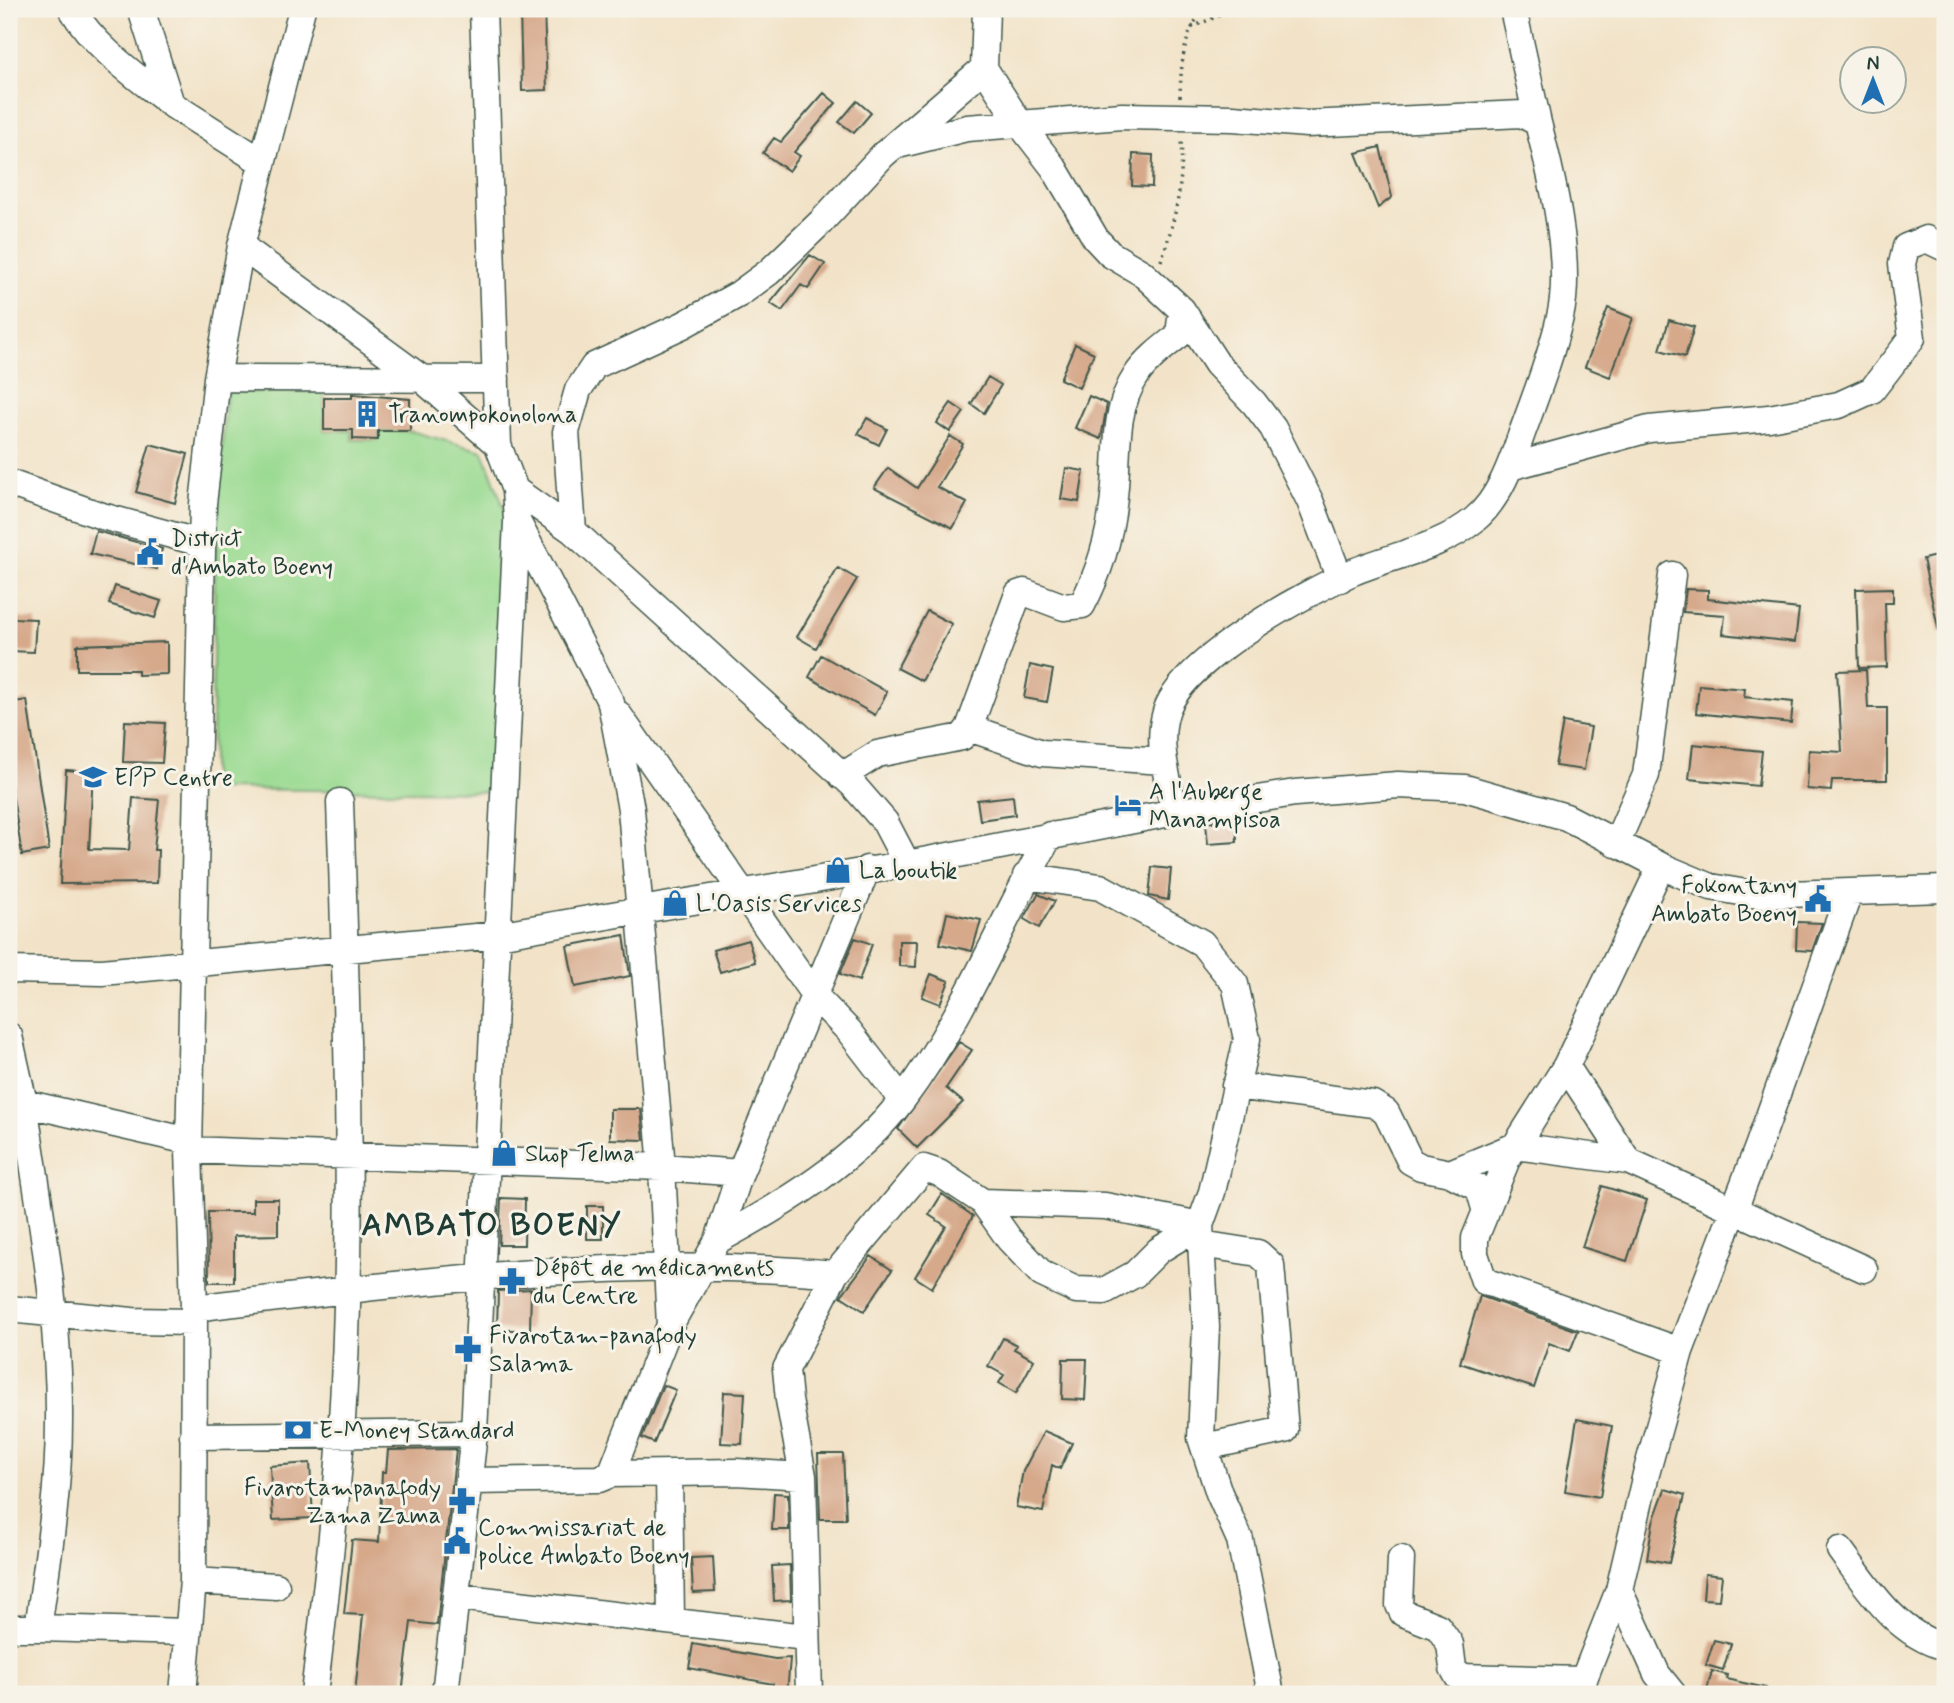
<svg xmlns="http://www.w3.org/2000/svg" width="1954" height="1703" font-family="Mynerve,sans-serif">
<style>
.green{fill:#9ada91;stroke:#5c8c62;stroke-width:2}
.building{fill:#d6a98b}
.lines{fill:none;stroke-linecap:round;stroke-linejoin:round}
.minor-casing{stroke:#3f564a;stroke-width:29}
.path{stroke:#3f564a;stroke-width:3.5;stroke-dasharray:2 5;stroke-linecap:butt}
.minor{stroke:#fff;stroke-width:26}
.labels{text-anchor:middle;stroke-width:6;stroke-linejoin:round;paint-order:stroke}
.poi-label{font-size:24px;fill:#1f3d34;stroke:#f7f3e8;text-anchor:start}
.district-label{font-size:32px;font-weight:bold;letter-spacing:2px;fill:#1f3d34;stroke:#f7f3e8}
</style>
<rect width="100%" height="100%" fill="#f7f3e8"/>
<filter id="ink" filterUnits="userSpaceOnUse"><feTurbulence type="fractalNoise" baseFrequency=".0143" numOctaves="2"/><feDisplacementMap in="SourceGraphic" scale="14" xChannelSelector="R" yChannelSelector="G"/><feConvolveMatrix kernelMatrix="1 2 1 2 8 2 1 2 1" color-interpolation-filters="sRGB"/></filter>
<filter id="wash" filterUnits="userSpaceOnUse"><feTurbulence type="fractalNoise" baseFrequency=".00686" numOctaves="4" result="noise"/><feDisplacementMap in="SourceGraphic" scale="28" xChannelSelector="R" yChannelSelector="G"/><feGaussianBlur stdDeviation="1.57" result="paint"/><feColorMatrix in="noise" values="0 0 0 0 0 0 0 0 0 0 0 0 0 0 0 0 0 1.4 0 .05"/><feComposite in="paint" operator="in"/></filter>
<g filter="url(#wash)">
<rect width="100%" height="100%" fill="#f2e3c8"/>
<path class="green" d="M227,392H324V431H352V440H378L379,431H411L483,451L507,516L494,792L212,789C212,656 214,525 227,392Z"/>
<g id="blocks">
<path class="building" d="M520,9H544L547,90L522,91Z
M824,93L836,103L794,152L800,156L789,171L763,153L774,138L781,142Z
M857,101L871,113L854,133L839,122Z
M1380,147L1392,197L1378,208L1356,153Z
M1133,154L1153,155L1152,187L1132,186Z
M810,255L825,264L808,289L801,285L782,311L770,303Z
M1608,308L1633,318L1610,377L1585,367Z
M1669,320L1694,327L1685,357L1660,350Z
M1075,344L1094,353L1079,388L1060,379Z
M988,377L1001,385L984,413L971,404Z
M352,394L410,399V431H378V440L353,439V430H324V398H352Z
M1089,396L1107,404L1101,439L1075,428Z
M951,403L964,412L950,432L937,423Z
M867,418L887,429L879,445L858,434Z
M950,436L963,444L937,487L967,503L953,528L874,488L888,468L917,488Z
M150,444L188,454L175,503L136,492Z
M1066,468L1084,471L1079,502L1061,499Z
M96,531L162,549L157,569L90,554Z
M1945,554V631L1939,632L1923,559Z
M838,568L857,579L816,648L797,637Z
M115,586L161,601L155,618L109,604Z
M1893,588V603H1885L1887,667L1859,668L1856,589Z
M1686,589L1708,590V599L1799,609L1795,642L1723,634L1725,615L1683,612Z
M927,611L952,624L922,681L897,668Z
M11,618L36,619L34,652L9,651Z
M167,642V674L138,675V670H77V645Z
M821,655L887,692L875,715L809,677Z
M1030,665L1053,670L1047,702L1024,698Z
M1866,670L1868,708H1887V780H1832L1831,791L1807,789L1809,750L1842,752L1837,671Z
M1699,685L1745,689L1744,697L1793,702L1791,723L1696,713Z
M27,700L49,850L22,855L9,771V703Z
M125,721L165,723L162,763L123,762Z
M1563,722L1591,727L1584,770L1555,766Z
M1693,744L1762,751L1758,786L1689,779Z
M66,770L93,772L89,849L129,850L133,798L159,800L154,850H158L157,883L60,884Z
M1013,796L1015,815L980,820L977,800Z
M1236,818L1237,842L1208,844L1206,823Z
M1152,867L1171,869L1168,900L1149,896Z
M1038,894L1055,901L1039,928L1024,919Z
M947,913L981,920L972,951L940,944Z
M1797,922L1822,923L1812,951L1796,950Z
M624,935L630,976L575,987L567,946Z
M855,938L872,944L859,981L840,974Z
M748,940L755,962L720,972L713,950Z
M899,941H917L916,967L899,966Z
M931,974L949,981L940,1004L922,997Z
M959,1042L972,1050L946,1088L963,1102L917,1148L898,1129Z
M610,1109H641L644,1140L610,1139Z
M1602,1186L1647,1200L1627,1261L1582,1247Z
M942,1194L973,1216L932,1288L915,1277L946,1226L929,1215Z
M501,1198L525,1199L524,1245H499Z
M253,1199H278V1235L234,1236V1282H209L208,1212H253Z
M587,1206H603V1239H587Z
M871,1256L892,1270L864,1311L841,1296Z
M531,1289L530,1330H497L498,1291Z
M1480,1296L1578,1331L1570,1351L1549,1343L1534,1388L1460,1363Z
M1003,1338L1017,1345L1014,1349L1034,1360L1016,1393L999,1383L1004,1375L988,1366Z
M1063,1359H1087L1085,1400L1062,1399Z
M663,1385L676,1390L654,1443L642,1438Z
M724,1392L745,1393L742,1444L721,1443Z
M1577,1419L1612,1426L1600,1497L1565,1491Z
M1044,1431L1072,1443L1060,1469L1052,1465L1043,1512L1016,1507L1023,1471Z
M456,1449L437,1625L411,1622L402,1694H355L363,1615L344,1614L352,1540L379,1542L382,1472H386L388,1450Z
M818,1454H843L846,1519H820Z
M310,1463L313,1518L273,1520L270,1466Z
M1665,1489L1685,1495L1669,1563L1647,1559L1653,1522Z
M774,1493L788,1494L789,1530H772Z
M713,1557L715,1592L693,1593L691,1558Z
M790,1565L791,1600L774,1601L772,1566Z
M1705,1574L1722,1576L1719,1600L1703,1599Z
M1714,1640L1731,1644L1723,1670L1706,1665Z
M693,1644L775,1659L790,1658L787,1694H772L773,1684L689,1668Z
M1712,1671L1727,1675L1726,1679L1766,1688L1765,1694H1706Z"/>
</g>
</g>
<g filter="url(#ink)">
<use href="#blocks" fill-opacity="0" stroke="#3f564a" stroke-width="2"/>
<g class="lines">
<defs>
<path id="minor" d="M72,9C95,48 136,76 171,104
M141,9L171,104L262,162
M1513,9L1538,123
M984,68L1020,124L1054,168L1096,239L1110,254L1142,273L1182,310L1217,364L1254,403L1273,428L1310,501L1340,579
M894,146L967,128L1122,116L1233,118L1307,124L1522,114L1538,123C1552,177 1573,263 1560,317C1551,356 1536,395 1522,433C1512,462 1499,500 1474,520C1440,548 1393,555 1353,572C1303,594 1182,660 1166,712C1156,744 1168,780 1175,812
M241,246L421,378L498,445
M217,378L496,379
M1510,467L1649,429L1769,418L1839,405L1872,390L1912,338L1902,264L1906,247L1926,239L1945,248
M9,483L102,516L201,543
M515,490L573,531L852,784L885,822L907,864
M518,523L611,703L631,809L662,1167L670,1325
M573,531L566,432L578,390L594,366L683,325L739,294L769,272L821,222L883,155L984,68L986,9
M618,714L815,996L849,1031L902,1100
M969,728L1042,753L1164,761
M842,776L877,754L962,737L969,728L1018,594L1024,592L1064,607L1082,605C1102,568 1112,528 1115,486C1118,449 1114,409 1136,376C1146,360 1165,346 1179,335L1182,310
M1616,844L1646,775L1672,575
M1661,866L1566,1066L1507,1159L1475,1238V1254L1484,1281L1680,1351
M1026,876L1100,887L1202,943L1235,984L1247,1039L1212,1192L1200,1225L1206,1327L1201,1438L1219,1493L1240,1540L1271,1694
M9,970L102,972L497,935L907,864L1175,812L1295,793L1398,785L1465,788L1566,817L1661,866L1711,887L1758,895L1945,889
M9,1036L24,1103
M1566,1066L1628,1161L1864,1269
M1235,1086L1373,1104L1386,1112L1410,1161L1421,1167L1450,1173L1479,1188L1486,1212
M189,1150L662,1167L740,1173
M1450,1173L1515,1146L1628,1161
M983,1202L1105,1206L1200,1225
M718,1240C785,1204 857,1160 903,1099C963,1019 1001,922 1050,835
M1201,1244L1258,1253L1271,1265L1285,1430L1204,1447
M194,1308C406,1283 622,1254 835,1274
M9,1309L132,1321L194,1322
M193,1436L474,1433
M611,1474L736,1472L803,1476
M669,1474L671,1620
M471,1481L599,1479L611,1474L670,1325L718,1240L740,1173L867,869
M1840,1550C1869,1589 1896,1634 1945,1647
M1401,1559L1399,1605L1403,1613L1438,1627L1450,1644L1453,1668L1458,1677L1584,1680
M193,1581L276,1586
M1619,1590L1657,1674L1673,1694
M458,1597L806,1637
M9,1628H38
M188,1632L38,1628C48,1559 59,1490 59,1421C60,1314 39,1208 24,1103L189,1141
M183,1694L193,1581L194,1308L189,1150L203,504L217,378L241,246L302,9
M314,1694C324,1608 335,1523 341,1436C355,1226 347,1013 340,802
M445,1694L474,1433L517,521L515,490L498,445L483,9
M809,1694L803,1476L789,1400L786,1369L835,1274L924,1168L939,1173L983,1202L1009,1239L1042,1274L1076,1290L1104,1291L1135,1274L1159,1250L1200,1225
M1578,1694L1619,1590L1646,1474L1680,1351L1758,1147L1849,893"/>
</defs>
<use href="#minor" class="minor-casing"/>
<path class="path" d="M1192,27L1230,11L1312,9
M1180,97C1181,63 1183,37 1203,9
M1161,261C1175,220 1184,184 1181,139"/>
<use href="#minor" class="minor"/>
</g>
</g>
<defs>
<symbol id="building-bare" viewBox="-9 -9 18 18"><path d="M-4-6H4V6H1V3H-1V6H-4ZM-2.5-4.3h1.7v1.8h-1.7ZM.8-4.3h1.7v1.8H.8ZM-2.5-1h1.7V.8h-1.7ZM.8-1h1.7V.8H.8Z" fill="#1f6fb2" stroke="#f7f3e8" stroke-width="2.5" paint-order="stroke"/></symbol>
<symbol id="civic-bare" viewBox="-9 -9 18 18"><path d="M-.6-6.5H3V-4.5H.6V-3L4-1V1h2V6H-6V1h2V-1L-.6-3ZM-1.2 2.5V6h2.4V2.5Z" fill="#1f6fb2" stroke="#f7f3e8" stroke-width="2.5" paint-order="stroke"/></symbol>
<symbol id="school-bare" viewBox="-9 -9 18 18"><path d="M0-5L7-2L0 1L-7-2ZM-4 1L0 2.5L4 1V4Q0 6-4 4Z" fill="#1f6fb2" stroke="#f7f3e8" stroke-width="2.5" paint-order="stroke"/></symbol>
<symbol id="hotel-bare" viewBox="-9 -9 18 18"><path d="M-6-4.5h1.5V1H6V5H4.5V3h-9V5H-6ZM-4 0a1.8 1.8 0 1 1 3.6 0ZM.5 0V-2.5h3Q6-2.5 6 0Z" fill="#1f6fb2" stroke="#f7f3e8" stroke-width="2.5" paint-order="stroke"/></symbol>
<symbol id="shop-bare" viewBox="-9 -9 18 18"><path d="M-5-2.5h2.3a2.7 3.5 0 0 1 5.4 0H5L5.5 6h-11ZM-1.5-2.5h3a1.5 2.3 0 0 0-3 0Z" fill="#1f6fb2" stroke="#f7f3e8" stroke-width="2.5" paint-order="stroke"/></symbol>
<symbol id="pharmacy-bare" viewBox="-9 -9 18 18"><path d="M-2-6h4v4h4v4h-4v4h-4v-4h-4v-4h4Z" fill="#1f6fb2" stroke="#f7f3e8" stroke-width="2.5" paint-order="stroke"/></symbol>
<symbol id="bank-bare" viewBox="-9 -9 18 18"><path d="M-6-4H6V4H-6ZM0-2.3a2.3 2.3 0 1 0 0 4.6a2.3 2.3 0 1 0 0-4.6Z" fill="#1f6fb2" stroke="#f7f3e8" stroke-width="2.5" paint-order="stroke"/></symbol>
</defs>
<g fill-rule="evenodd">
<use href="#building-bare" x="348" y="395" width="38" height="38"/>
<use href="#civic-bare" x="131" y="533" width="38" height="38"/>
<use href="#school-bare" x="74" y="758" width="38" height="38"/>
<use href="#hotel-bare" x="1109" y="786" width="38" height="38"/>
<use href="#shop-bare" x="819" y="851" width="38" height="38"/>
<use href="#civic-bare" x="1799" y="880" width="38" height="38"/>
<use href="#shop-bare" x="656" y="884" width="38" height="38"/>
<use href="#shop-bare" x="485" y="1134" width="38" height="38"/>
<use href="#pharmacy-bare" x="493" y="1262" width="38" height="38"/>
<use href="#pharmacy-bare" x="449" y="1330" width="38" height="38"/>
<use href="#bank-bare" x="279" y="1411" width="38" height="38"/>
<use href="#pharmacy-bare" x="443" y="1482" width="38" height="38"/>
<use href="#civic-bare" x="438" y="1522" width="38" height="38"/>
</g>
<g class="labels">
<g class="poi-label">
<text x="388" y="422">Tranompokonolona</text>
<text x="171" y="546">District<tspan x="171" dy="28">d'Ambato Boeny</tspan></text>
<text x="114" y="785">EPP Centre</text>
<text x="1149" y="799">A l'Auberge<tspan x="1149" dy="28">Manampisoa</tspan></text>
<text x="859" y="878">La boutik</text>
<text x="1797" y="893" text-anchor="end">Fokontany<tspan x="1797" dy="28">Ambato Boeny</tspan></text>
<text x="696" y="911">L'Oasis Services</text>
<text x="525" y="1161">Shop Telma</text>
<text x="533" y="1275">Dépôt de médicaments<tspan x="533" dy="28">du Centre</tspan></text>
<text x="489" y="1343">Fivarotam-panafody<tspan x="489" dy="28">Salama</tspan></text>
<text x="319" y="1438">E-Money Standard</text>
<text x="441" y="1495" text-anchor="end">Fivarotampanafody<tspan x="441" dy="28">Zama Zama</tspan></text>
<text x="478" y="1535">Commissariat de<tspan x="478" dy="28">police Ambato Boeny</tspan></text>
</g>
<g class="district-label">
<text x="492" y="1235">AMBATO BOENY</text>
</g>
</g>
<rect width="1954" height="1703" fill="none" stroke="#f7f3e8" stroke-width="35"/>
<g transform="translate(1873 80)"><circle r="33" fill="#f7f3e8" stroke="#a1aaa0" stroke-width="2"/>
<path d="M0-5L12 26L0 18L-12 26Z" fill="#1f6fb2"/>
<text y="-10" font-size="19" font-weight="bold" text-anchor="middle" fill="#1f3d34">N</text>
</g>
</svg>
